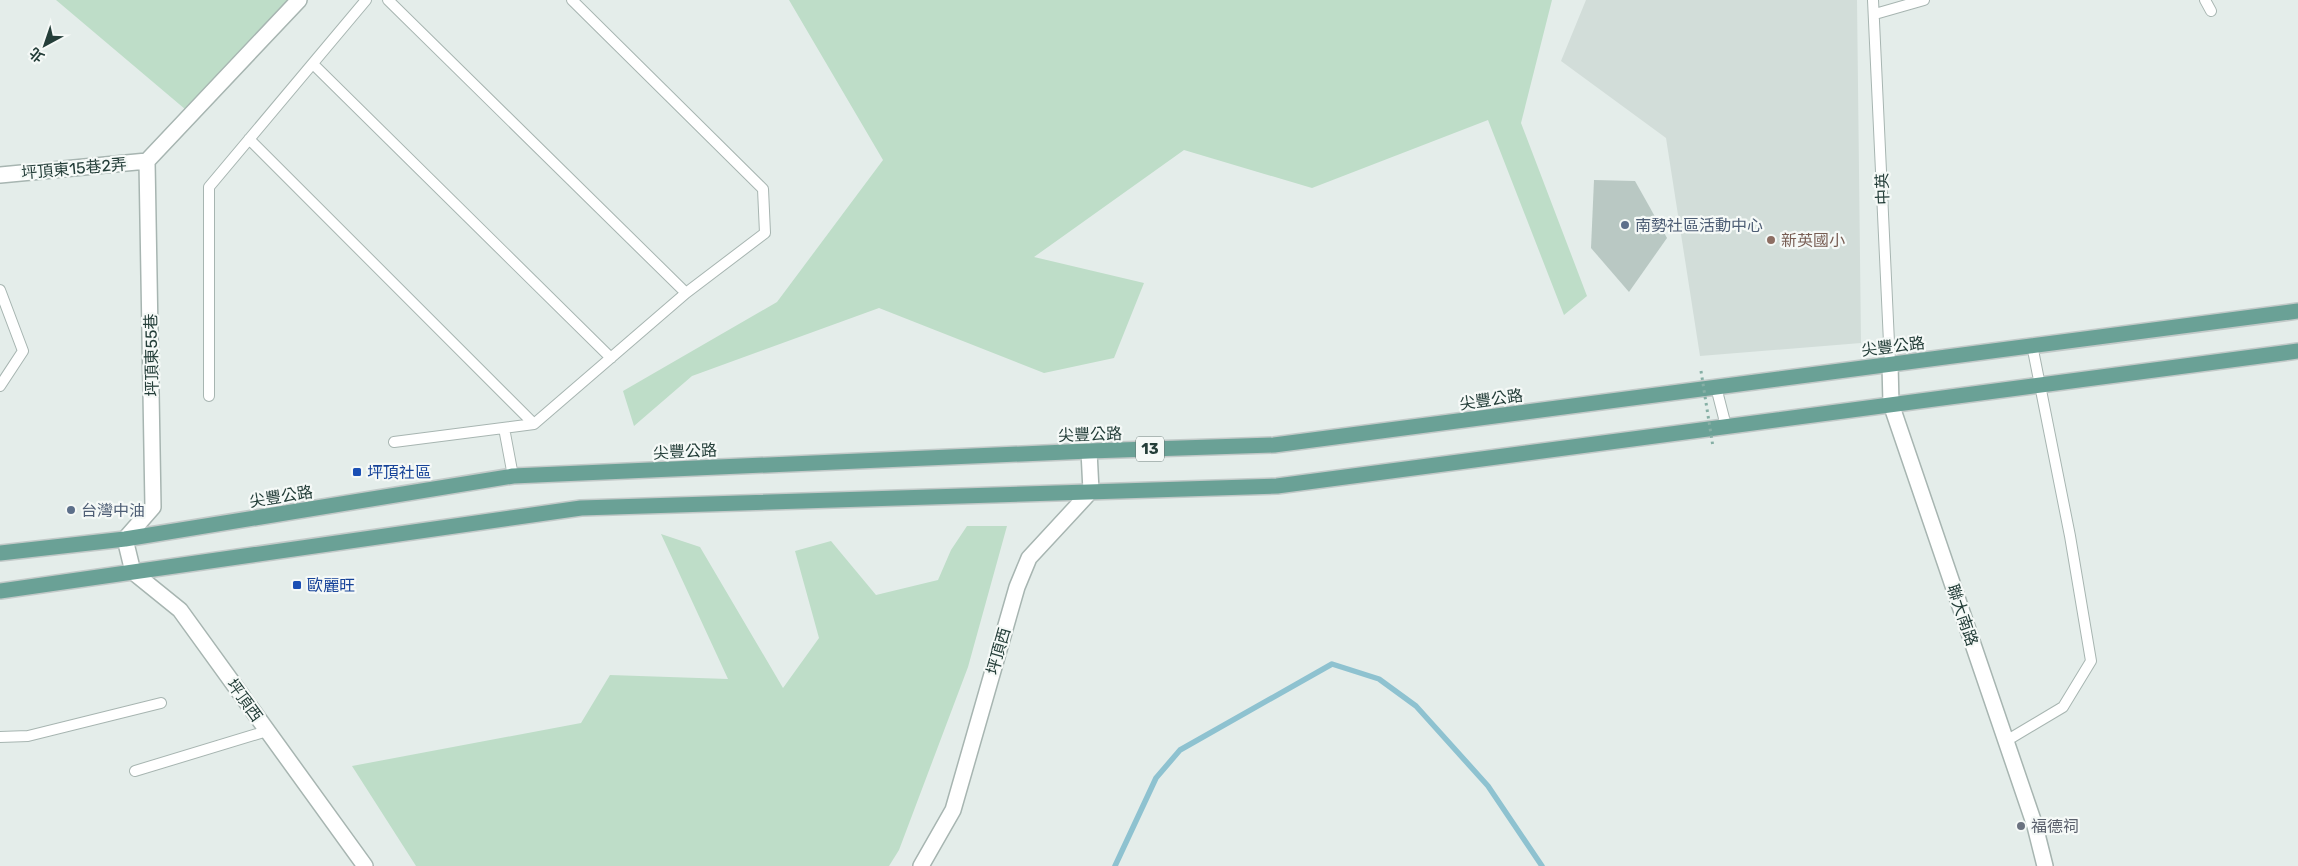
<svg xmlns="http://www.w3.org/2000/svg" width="2298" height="866" font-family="Rubik,'Noto Sans TC',sans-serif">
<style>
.built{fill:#d2ddd9}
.green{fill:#beddc8}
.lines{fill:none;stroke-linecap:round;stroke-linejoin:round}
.stream{stroke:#8ec2d0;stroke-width:5.5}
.building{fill:#b9c8c3}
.service-casing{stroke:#a7b5b1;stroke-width:12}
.minor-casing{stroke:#a7b5b1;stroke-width:18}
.tertiary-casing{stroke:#a7b5b1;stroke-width:18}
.primary-casing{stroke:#c2c9c8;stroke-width:18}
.service{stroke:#fff;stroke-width:10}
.minor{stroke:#fff;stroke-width:15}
.tertiary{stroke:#fff;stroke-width:15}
.primary{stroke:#6aa196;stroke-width:15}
.path-bridge{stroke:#86afa5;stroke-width:3;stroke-dasharray:2.5 4;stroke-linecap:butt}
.service-dot{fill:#5c6f8a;stroke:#f5f9f7;stroke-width:2}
.education-dot{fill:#8d6e63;stroke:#f5f9f7;stroke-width:2}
.transit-dot{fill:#1a4fb4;stroke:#f5f9f7;stroke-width:2}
.worship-dot{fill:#6b7280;stroke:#f5f9f7;stroke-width:2}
.labels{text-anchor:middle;stroke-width:4.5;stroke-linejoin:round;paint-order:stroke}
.shield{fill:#f5f9f7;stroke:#637672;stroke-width:1}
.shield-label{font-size:15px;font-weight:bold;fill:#243e39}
.street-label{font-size:16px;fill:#243e39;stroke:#f5f9f7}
.service-label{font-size:16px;fill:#4e5e75;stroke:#f5f9f7;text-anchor:start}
.education-label{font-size:16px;fill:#785e54;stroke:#f5f9f7;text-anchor:start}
.transit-label{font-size:16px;fill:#164399;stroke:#f5f9f7;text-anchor:start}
.worship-label{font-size:16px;fill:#5b616d;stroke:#f5f9f7;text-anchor:start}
</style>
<rect width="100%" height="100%" fill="#e4edea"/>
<path class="built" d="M1586,0H1857L1861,343L1700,356L1666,138L1561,61Z"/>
<path class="green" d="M56,0H292L192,115Z
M789,0H1552L1521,123L1587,296L1564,315L1488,120L1312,188L1184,150L1034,257L1144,283L1114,358L1044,373L879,308L692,376L634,426L623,391L777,302L883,160Z
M967,526H1007L968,667L899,850L889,866H416L352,766L581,723L610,675L728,679L661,534L700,547L783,688L819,638L795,551L831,541L876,595L938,580L951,550Z"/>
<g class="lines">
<path class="stream" d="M1115,866L1156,778L1180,750L1332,664L1379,679L1416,706L1488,786L1542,866"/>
</g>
<path class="building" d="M1594,180L1635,181L1667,238L1629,292L1591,248Z"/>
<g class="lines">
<defs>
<path id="service" d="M388,0L686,293
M1873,0L1890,364
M2205,0L2211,11
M1875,14L1924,0
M313,64L611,358
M249,139L534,424
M0,290L23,351L0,386
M1716,387L1726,426
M209,396V187L366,0
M504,428L513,476
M394,442L534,424L686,293L765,233L763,189L572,0
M0,737L28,736L161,703
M2006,741L2063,707L2091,661L2070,536L2032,345
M135,771L267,731"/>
<path id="minor" d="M147,161L153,507L125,539L133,572L180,610L365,866
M147,161L299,0
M0,175L147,161
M921,866L953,810L1017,587L1029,558L1091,491L1089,451"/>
<path id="tertiary" d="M1890,364L1891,404L2035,826L2045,866"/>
<path id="primary" d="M0,553L125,539L513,476L1089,451L1274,445L2298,311
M0,591L581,508L1277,486L2298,351"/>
</defs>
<use href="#service" class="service-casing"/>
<use href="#minor" class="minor-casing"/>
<use href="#tertiary" class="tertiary-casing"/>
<use href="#primary" class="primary-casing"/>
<use href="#service" class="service"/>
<use href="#minor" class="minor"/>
<use href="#tertiary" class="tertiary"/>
<use href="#primary" class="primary"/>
<path class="path-bridge" d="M1701,371L1713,447"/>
</g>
<g class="service-dot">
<circle cx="1625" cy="225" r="5"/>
<circle cx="71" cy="510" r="5"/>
</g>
<circle class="education-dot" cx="1771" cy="240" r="5"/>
<g class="transit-dot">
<rect x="352" y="467" width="10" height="10" rx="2.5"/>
<rect x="292" y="580" width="10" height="10" rx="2.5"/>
</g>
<circle class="worship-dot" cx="2021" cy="826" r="5"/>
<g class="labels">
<rect class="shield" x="1136" y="436.5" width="28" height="25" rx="4"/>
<g class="shield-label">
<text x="1150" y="454">13</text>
</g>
<g class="street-label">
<text transform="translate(74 168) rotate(-5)" y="6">坪頂東15巷2弄</text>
<text transform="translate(1882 189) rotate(-92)" y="6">中英</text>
<text transform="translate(1893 346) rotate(-7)" y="6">尖豐公路</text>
<text transform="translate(151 355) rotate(-91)" y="6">坪頂東55巷</text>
<text transform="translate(1491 399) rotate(-8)" y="6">尖豐公路</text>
<text transform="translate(1090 434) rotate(-2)" y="6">尖豐公路</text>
<text transform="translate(685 451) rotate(-3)" y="6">尖豐公路</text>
<text transform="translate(281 496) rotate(-9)" y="6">尖豐公路</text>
<text transform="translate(1963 615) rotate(71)" y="6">聯大南路</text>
<text transform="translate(998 651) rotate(-74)" y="6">坪頂西</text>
<text transform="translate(245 700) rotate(54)" y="6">坪頂西</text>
</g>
<g class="service-label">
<text x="1635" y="231">南勢社區活動中心</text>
<text x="81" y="516">台灣中油</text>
</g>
<g class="education-label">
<text x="1781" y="246">新英國小</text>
</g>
<g class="transit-label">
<text x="367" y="478">坪頂社區</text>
<text x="307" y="591">歐麗旺</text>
</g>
<g class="worship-label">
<text x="2031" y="832">福德祠</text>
</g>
</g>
<g transform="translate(45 45) rotate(220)" stroke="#f5f9f7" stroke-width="4" paint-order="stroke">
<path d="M0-4L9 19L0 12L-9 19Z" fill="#243e39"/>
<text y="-8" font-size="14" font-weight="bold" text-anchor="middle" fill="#243e39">北</text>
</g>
</svg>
